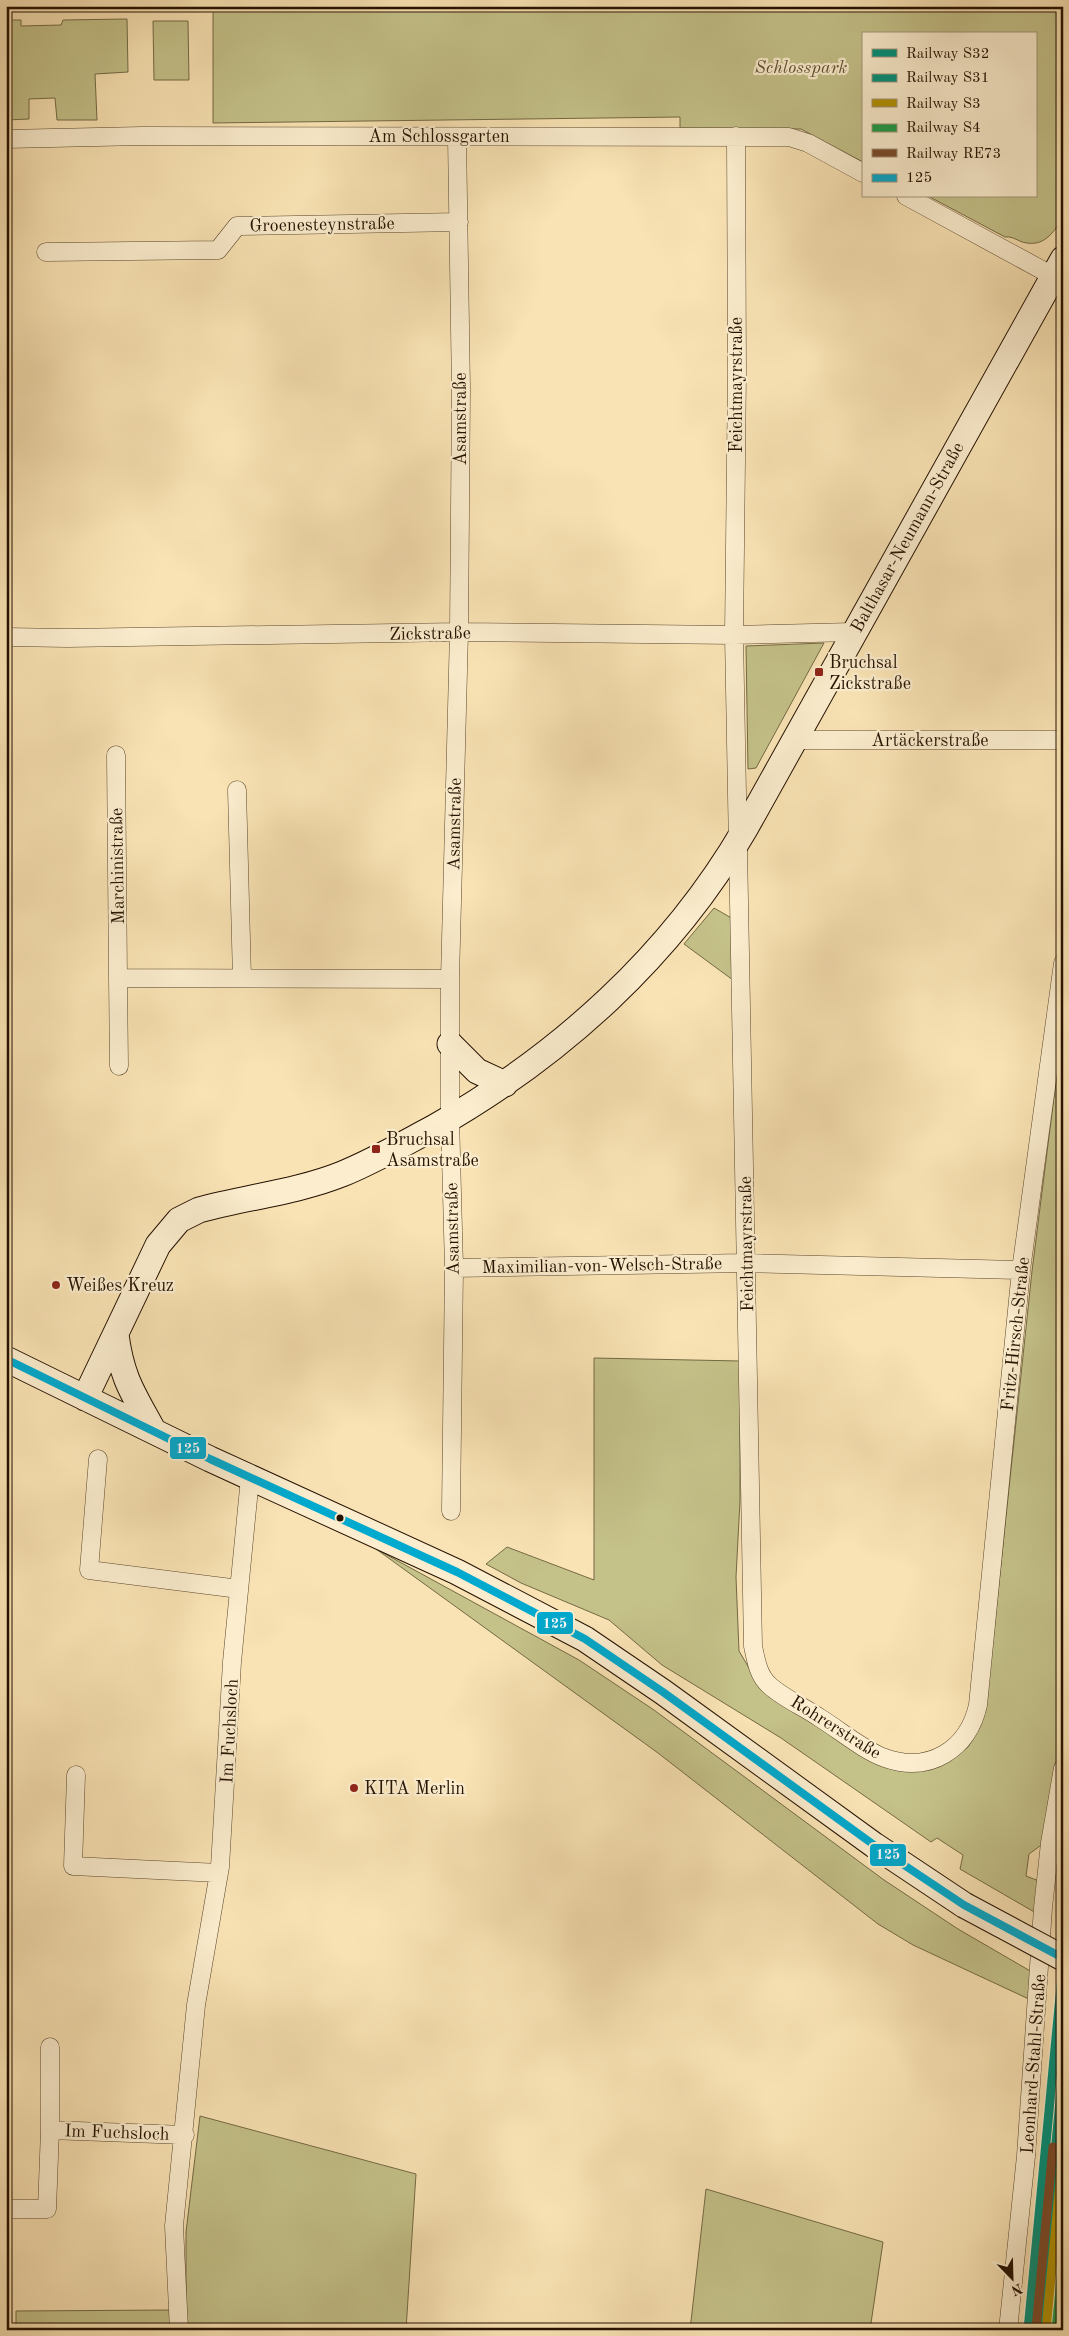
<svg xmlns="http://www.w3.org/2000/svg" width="1069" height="2336" font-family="'Old Standard TT',serif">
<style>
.green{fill:#c4c189;stroke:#746944}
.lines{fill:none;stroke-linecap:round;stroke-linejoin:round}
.street-casing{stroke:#5a462d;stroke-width:19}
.secondary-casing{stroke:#251100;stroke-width:27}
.street{stroke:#fbedce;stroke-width:18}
.secondary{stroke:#fbedce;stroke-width:25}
.secondary-bridge-casing{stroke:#251100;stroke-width:27;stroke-linecap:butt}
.secondary-bridge{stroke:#fbedce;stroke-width:25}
.bus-1-casing{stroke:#fbedce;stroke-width:11}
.bus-1{stroke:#00a9ce;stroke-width:8}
.rail-1-casing{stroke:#fbedce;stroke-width:12}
.rail-2-casing{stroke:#fbedce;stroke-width:12}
.rail-3-casing{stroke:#fbedce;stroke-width:12}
.rail-4-casing{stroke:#fbedce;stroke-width:12}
.rail-5-casing{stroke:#fbedce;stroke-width:12}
.rail-1{stroke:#00907a;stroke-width:9}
.rail-2{stroke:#00907a;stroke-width:9}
.rail-3{stroke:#b19203;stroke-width:9}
.rail-4{stroke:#1a9d47;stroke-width:9}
.rail-5{stroke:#7a4b2a;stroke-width:9}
.poi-dot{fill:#8f2418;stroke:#fbedce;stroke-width:2}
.bus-dot{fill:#251100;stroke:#fbedce;stroke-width:2}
.labels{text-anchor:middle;stroke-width:4.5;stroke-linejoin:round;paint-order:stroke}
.park-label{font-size:18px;font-style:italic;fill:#5d4f30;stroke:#fbedce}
.street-label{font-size:18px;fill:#251100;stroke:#fbedce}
.poi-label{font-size:18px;fill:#251100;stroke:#fbedce;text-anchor:start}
.line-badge{stroke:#fbedce;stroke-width:2}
.badge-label{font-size:14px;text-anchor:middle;font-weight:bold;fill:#fff}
</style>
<rect width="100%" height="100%" fill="#f9e3b4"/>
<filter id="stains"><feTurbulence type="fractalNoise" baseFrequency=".004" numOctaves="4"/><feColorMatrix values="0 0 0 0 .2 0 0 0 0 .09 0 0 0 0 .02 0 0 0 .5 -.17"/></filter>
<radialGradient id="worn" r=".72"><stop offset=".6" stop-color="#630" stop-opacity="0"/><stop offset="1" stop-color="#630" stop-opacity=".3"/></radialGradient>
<path class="green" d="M213,6H1063V217C1055,230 1046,246 1027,243C1018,242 1014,236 1005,237L928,196H1035V34H863V162L801,129L680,128V117L213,123Z
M127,19L128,72L95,74L97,120H57L55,98L29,99V119L6,120V20H21V26L61,25L63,20Z
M153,21H188L189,80H154Z
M824,643L756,768L748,769L746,646Z
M714,908L735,920L737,983L684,944Z
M1063,1026V1714L1055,1793L1044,1843L1029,1854L1026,1876L1039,1881L1036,1913L960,1869L963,1855L937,1838L931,1842L781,1738L662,1665L609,1620L521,1583L486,1564L507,1547L594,1580V1358L740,1361V1501L736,1577L739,1651L762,1690L867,1758L941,1764L955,1757L968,1747L976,1734L986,1706L1032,1271Z
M376,1549L579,1660L654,1710L884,1880L958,1929L1032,1972L1033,2001L913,1945L878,1924L658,1753Z
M200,2116L416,2174L406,2330H186V2232Z
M706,2189L883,2242L870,2330H690Z
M171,2310L173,2330H16V2311Z"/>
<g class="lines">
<defs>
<path id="street" d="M736,136L737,372L734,635L753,1646C756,1660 758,1675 769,1685C783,1698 804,1707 820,1718C841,1731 863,1750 885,1758C930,1774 968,1749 978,1705L1021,1270L1063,963
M6,139L142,136L789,137L808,143L863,173
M906,196L1053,276
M46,252L218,250L237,226L459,222
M6,637L67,638L459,632L734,635L853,632
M797,740H1063
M116,755L118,978L450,979
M237,790L242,978
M118,978L119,1066
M454,1268L746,1263L1021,1270
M98,1459L89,1570L239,1589
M451,1511L454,1268L450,1118V979L459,632L461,390L457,137
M76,1775L73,1866L219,1873
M50,2130V2047
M6,2209H47L50,2130L185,2135
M179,2330L174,2226L196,2005L220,1867L232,1662L250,1478
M1008,2330L1026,2156L1043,1908L1050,1843L1063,1768"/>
<path id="secondary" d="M450,1044L477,1071L505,1084
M116,1335C122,1379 133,1393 153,1430
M6,1359L210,1459L457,1572L585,1639L663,1692L874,1845L964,1905
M85,1398L158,1245L179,1220L199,1210C246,1197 297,1192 342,1174C374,1161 403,1144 433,1128C560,1056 671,956 745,829L1063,259"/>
</defs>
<use href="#street" class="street-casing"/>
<use href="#secondary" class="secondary-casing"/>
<use href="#street" class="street"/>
<use href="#secondary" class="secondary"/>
<defs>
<path id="secondary-bridge" d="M964,1905L1063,1958"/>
</defs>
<use href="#secondary-bridge" class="secondary-bridge-casing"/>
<use href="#secondary-bridge" class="secondary-bridge"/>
<defs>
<path id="bus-1" d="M6,1359L210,1459L457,1572L585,1639L663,1692L874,1845L964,1905L1063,1958"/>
</defs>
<use href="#bus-1" class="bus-1-casing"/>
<use href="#bus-1" class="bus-1"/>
<defs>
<path id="rail-1" d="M1028,2330L1063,1965"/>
<path id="rail-2" d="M1038,2330L1063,2070"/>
<path id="rail-3" d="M1046,2330L1063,2151"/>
<path id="rail-4" d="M1056,2330L1063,2258"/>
<path id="rail-5" d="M1036,2329L1053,2147"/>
</defs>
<use href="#rail-1" class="rail-1-casing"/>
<use href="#rail-2" class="rail-2-casing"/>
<use href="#rail-3" class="rail-3-casing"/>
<use href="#rail-4" class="rail-4-casing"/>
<use href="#rail-5" class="rail-5-casing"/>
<use href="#rail-1" class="rail-1"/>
<use href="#rail-2" class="rail-2"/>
<use href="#rail-3" class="rail-3"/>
<use href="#rail-4" class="rail-4"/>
<use href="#rail-5" class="rail-5"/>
</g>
<g class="poi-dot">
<rect x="814" y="667" width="10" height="10" rx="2.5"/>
<rect x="371" y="1144" width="10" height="10" rx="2.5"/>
<circle cx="56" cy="1285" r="5"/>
<circle cx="354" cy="1788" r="5"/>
</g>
<circle class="bus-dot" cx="340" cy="1518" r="4.5"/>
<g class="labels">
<g class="park-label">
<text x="801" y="73">Schlosspark</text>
</g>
<g class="street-label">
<text x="439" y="142">Am Schlossgarten</text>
<text transform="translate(322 224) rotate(-1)" y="6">Groenesteynstraße</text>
<text transform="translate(736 385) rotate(-90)" y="6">Feichtmayrstraße</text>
<text transform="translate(460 419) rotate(-90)" y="6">Asamstraße</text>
<text transform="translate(907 537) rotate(-61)" y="6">Balthasar-Neumann-Straße</text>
<text transform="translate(430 633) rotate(-1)" y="6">Zickstraße</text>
<text x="930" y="746">Artäckerstraße</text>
<text transform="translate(454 824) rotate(-89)" y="6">Asamstraße</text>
<text transform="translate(117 866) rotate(-91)" y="6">Marchinistraße</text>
<text transform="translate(452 1229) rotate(-91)" y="6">Asamstraße</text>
<text transform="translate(746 1244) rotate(-91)" y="6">Feichtmayrstraße</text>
<text transform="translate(602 1265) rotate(-1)" y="6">Maximilian-von-Welsch-Straße</text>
<text transform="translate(1015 1334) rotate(-84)" y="6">Fritz-Hirsch-Straße</text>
<text transform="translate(836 1727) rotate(32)" y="6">Rohrerstraße</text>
<text transform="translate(229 1731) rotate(-87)" y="6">Im Fuchsloch</text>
<text transform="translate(1033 2064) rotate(-86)" y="6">Leonhard-Stahl-Straße</text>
<text transform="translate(117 2132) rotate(2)" y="6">Im Fuchsloch</text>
</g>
<g class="poi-label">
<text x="829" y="668">Bruchsal<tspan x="829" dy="21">Zickstraße</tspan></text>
<text x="386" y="1145">Bruchsal<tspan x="386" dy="21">Asamstraße</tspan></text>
<text x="66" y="1291">Weißes Kreuz</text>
<text x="364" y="1794">KITA Merlin</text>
</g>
</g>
<g class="line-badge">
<rect x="169" y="1436" width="38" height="24" rx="5" fill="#00a9ce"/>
<rect x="536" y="1611" width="38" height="24" rx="5" fill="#00a9ce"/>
<rect x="869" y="1843" width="38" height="24" rx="5" fill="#00a9ce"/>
</g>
<g class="badge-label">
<text x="188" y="1453">125</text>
<text x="555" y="1628">125</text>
<text x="888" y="1859">125</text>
</g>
<rect width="1069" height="2336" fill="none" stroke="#f9e3b4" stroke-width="25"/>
<rect x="8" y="8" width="1054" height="2321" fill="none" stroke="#251100" stroke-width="2.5"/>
<rect x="12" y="12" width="1044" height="2311" fill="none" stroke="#251100"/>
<rect x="862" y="32" width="175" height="165" fill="#fbedce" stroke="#a5957c"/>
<rect x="872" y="49" width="25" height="8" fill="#00907a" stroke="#a5957c"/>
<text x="906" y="58" font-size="15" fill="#251100">Railway S32</text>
<rect x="872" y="74" width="25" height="8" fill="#00907a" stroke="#a5957c"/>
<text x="906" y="82" font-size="15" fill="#251100">Railway S31</text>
<rect x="872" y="99" width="25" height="8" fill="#b19203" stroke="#a5957c"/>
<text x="906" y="108" font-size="15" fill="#251100">Railway S3</text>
<rect x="872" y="124" width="25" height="8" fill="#1a9d47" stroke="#a5957c"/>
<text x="906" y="132" font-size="15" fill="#251100">Railway S4</text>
<rect x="872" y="149" width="25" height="8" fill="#7a4b2a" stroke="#a5957c"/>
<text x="906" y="158" font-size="15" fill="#251100">Railway RE73</text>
<rect x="872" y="174" width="25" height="8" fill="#00a9ce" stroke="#a5957c"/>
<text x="906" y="182" font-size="15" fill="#251100">125</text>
<g transform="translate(1012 2278) rotate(157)" stroke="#fbedce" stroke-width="4" paint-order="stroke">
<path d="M0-4L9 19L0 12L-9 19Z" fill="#251100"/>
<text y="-8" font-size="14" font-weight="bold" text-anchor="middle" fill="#251100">N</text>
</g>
<rect width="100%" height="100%" filter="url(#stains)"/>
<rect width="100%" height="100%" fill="url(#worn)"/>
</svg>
